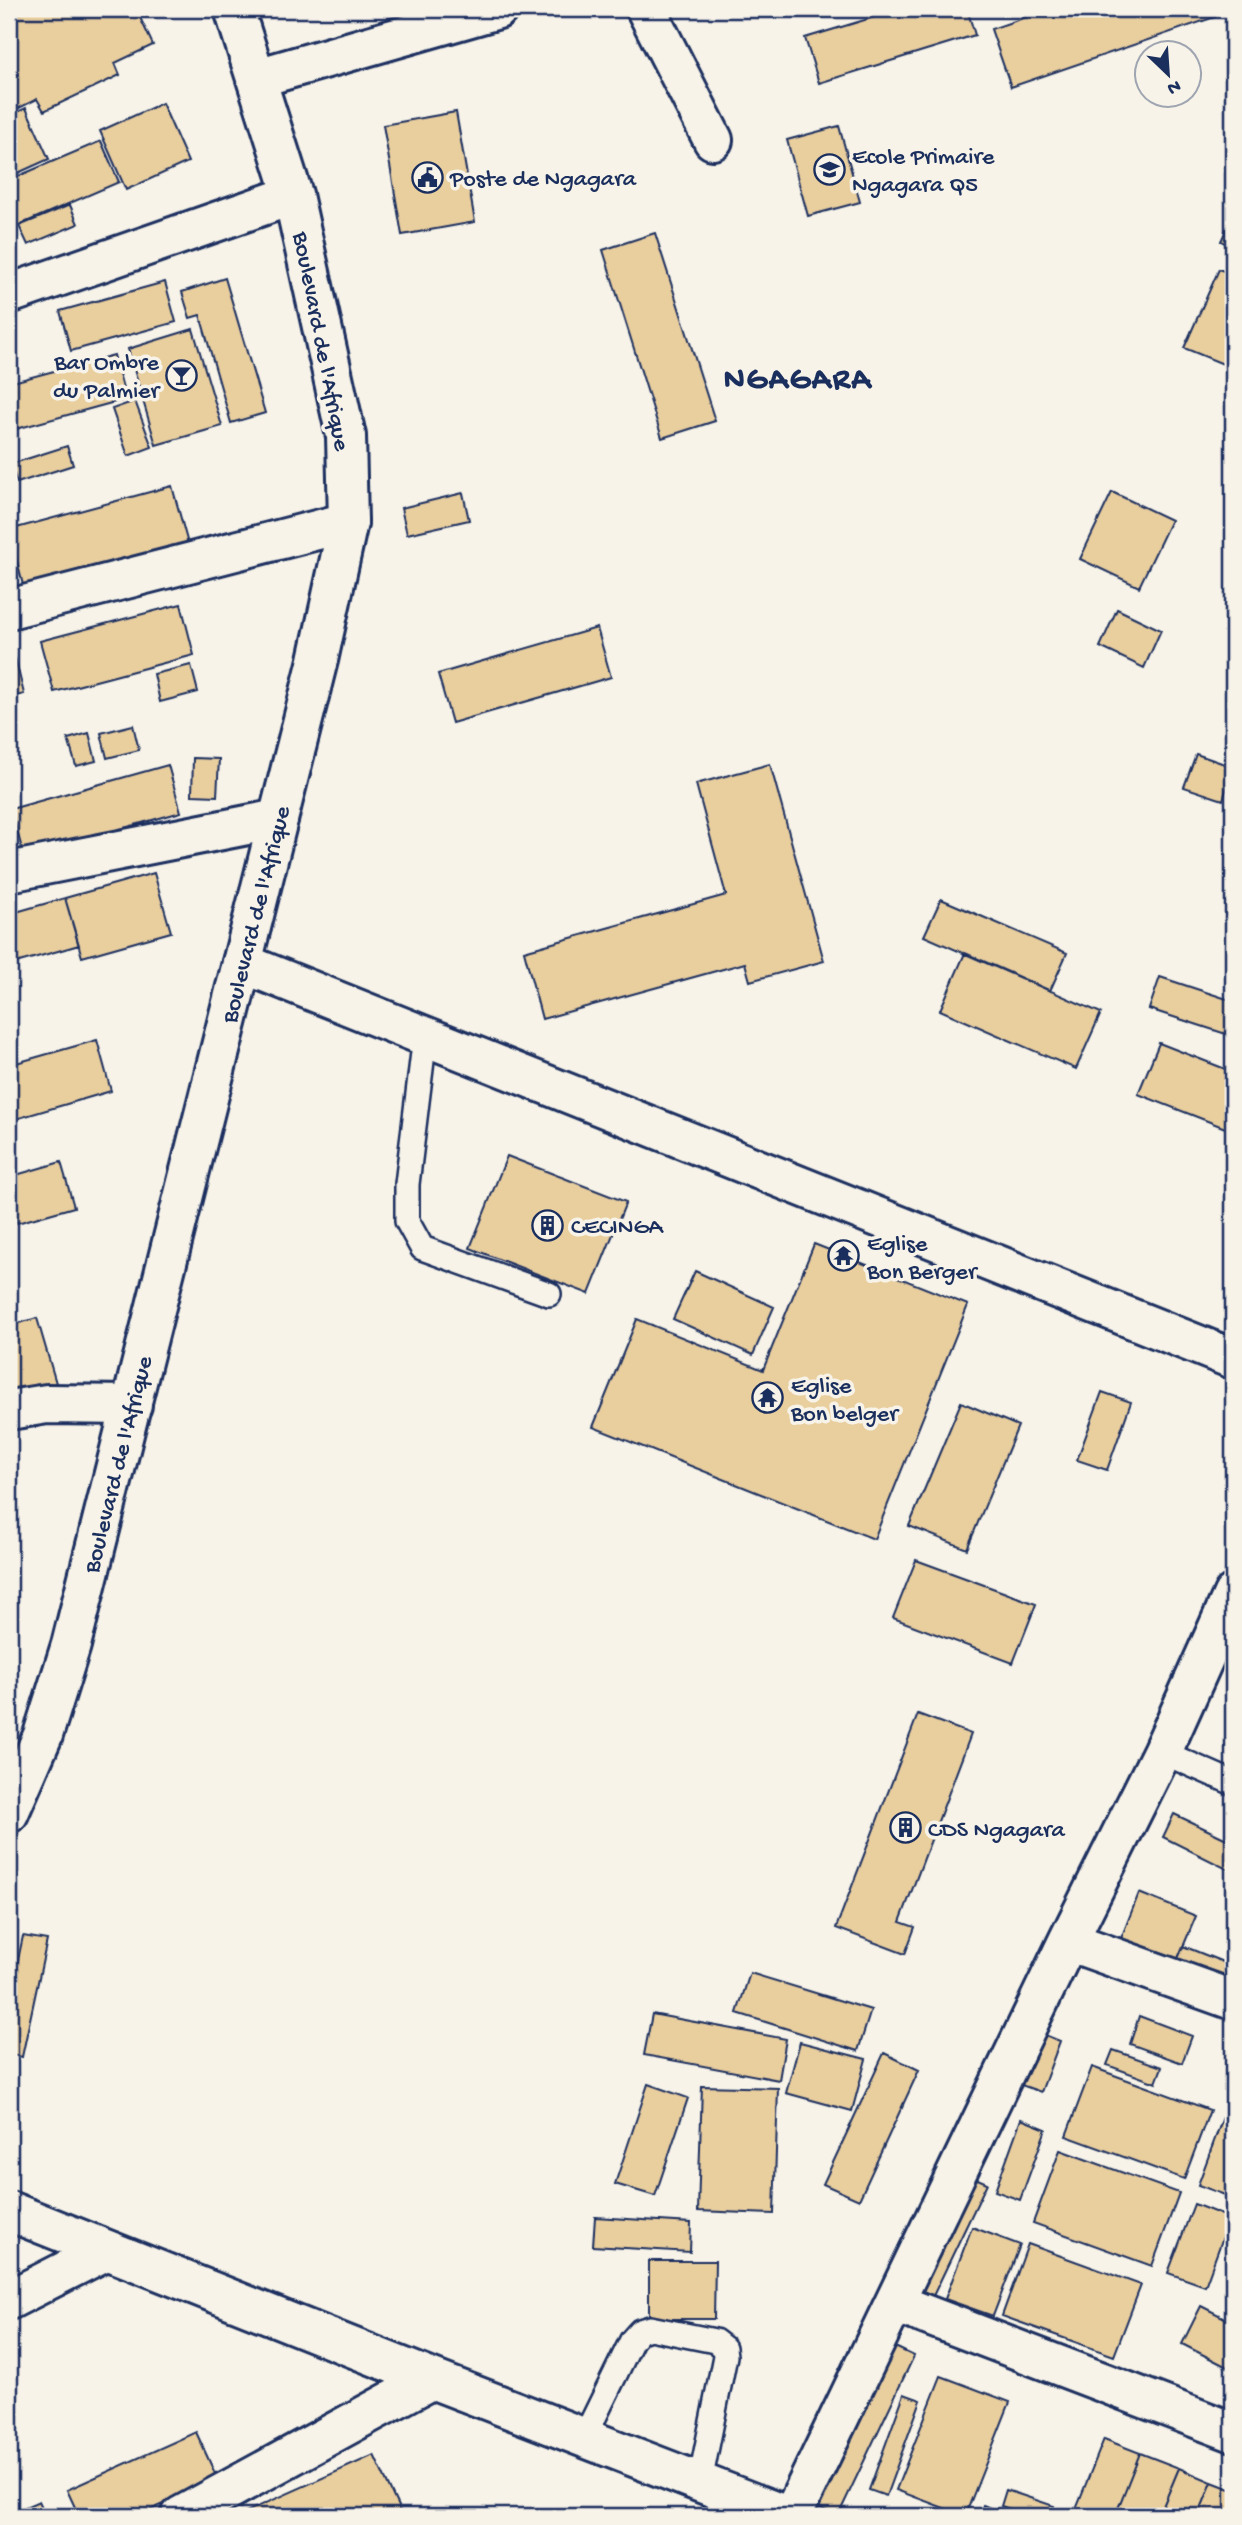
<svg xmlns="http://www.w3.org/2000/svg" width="1242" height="2525" font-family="'Gochi Hand',sans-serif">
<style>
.building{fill:#e9ce9e;stroke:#1b2f5e;stroke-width:2}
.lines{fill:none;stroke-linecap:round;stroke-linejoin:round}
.lane-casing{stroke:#1b2f5e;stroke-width:28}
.street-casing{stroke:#1b2f5e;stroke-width:44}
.secondary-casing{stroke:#1b2f5e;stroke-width:44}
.lane{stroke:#f7f3e8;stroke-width:23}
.street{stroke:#f7f3e8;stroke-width:38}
.secondary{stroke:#f7f3e8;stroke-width:38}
.labels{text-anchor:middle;stroke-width:7;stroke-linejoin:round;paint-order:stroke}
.poi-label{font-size:24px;fill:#1b2f5e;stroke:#f7f3e8;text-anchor:start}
.street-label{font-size:24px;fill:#1b2f5e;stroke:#f7f3e8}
.district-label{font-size:32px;font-weight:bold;letter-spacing:2px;fill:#1b2f5e;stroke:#f7f3e8}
</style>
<rect width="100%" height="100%" fill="#f7f3e8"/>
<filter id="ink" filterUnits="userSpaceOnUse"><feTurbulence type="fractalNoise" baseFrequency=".0143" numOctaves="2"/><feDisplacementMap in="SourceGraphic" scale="14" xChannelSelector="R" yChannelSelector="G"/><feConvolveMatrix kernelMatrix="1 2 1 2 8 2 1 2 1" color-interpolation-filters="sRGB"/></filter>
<g filter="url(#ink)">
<path class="building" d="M28,9H136L153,45L115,63L120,75L44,111L37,99L9,113V18Z
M901,9H967L975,35L819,83L805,38Z
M1050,9H1212L1215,17L1011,87L991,29Z
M162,103L188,162L126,190L100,131Z
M26,108L49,159L9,177V116Z
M456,112L475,222L402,235L383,125Z
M839,126L860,202L808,216L787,140Z
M101,141L119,182L17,226L9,206V180Z
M70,205L78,224L28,245L19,226Z
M1233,215V247L1221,241Z
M655,233L715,421L662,438L603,250Z
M1219,269L1233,275V368L1184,348Z
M225,278L265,413L231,423L200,315L190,318L182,292Z
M165,282L176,322L71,351L60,311Z
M193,329L222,426L156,445L128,349Z
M114,355L126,399L9,431V383Z
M135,401L152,447L128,456L112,409Z
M67,446L73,465L17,483L11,464Z
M172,486L188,544L24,589L9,530Z
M1112,492L1171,520L1139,587L1080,559Z
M463,493L469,520L407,534L401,508Z
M181,604L194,655L54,692L40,641Z
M1117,609L1161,630L1144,668L1100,647Z
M597,628L611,677L452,723L438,674Z
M12,645L24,694L9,698V646Z
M191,665L198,692L160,702L154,674Z
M133,725L139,750L107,758L101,733Z
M89,733L96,761L76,766L68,739Z
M1196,754L1233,767L1223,800L1184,787Z
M193,758L219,759L217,796L192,795Z
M770,764L824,961L750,981L745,963L542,1019L524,951L726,895L696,784Z
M168,765L181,812L24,856L11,809Z
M154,873L171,932L82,957L65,898Z
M65,898L79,945L9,965V914Z
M941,899L1067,953L1050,991L924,936Z
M965,953L1101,1013L1076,1069L940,1010Z
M1160,977L1233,1001V1022L1229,1035L1149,1009Z
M97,1040L111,1091L9,1121V1065Z
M1159,1043L1233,1072V1131L1138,1094Z
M507,1156L626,1202L589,1294L470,1248Z
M61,1162L74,1207L17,1223L9,1195V1177Z
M814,1244L968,1305L874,1539L593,1427L637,1319L763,1370Z
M695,1271L774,1307L753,1355L673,1319Z
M37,1318L58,1390L9,1404V1326Z
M1102,1392L1131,1402L1107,1470L1077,1460Z
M961,1402L1018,1426L967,1549L909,1526Z
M916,1560L1036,1604L1013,1663L893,1618Z
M918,1714L971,1734L900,1922L915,1927L905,1954L836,1928Z
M1174,1814L1233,1842V1872L1163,1837Z
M1139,1893L1196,1916L1172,1973L1116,1951Z
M23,1936L47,1940L22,2057L9,2054V2003Z
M1183,1946L1233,1966V1977L1226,1995L1172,1973Z
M750,1973L871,2010L858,2051L737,2013Z
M652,2014L786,2039L779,2080L644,2055Z
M1139,2016L1192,2036L1182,2063L1130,2044Z
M1040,2033L1060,2041L1041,2092L1021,2085Z
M800,2042L866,2059L852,2111L786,2093Z
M1113,2050L1162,2067L1156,2083L1107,2065Z
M884,2053L919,2070L859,2200L823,2184Z
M1092,2067L1210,2110L1184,2179L1066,2136Z
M648,2084L688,2098L655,2196L615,2184Z
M702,2086L778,2088L774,2214L698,2211Z
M1233,2090V2198L1198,2185Z
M1021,2119L1046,2129L1020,2200L995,2191Z
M1060,2150L1179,2193L1152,2266L1033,2223Z
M973,2177L987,2183L933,2296L919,2289Z
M1194,2204L1230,2218L1205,2286L1168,2273Z
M595,2217L691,2223L690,2252L593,2246Z
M972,2227L1020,2245L993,2316L945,2299Z
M1028,2244L1141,2285L1114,2356L1002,2316Z
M649,2261H715L714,2319H649Z
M1201,2306L1233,2322V2370L1182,2344Z
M895,2347L914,2356L838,2516L818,2507Z
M941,2376L1010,2402L965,2516L896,2490Z
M904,2394L921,2400L886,2496L869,2490Z
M196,2432L218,2480L137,2516H79L67,2490Z
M1104,2439L1140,2453L1115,2516H1073Z
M1140,2453L1179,2468L1159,2516H1115Z
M374,2455L401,2513L393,2516H237Z
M1179,2468L1212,2482L1198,2516H1159Z
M1212,2482L1233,2490V2516H1198Z
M1006,2490L1054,2506L1050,2516H1032L1001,2506Z
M39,2501L46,2516H9V2514Z
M983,2505L1010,2516H979Z"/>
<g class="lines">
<defs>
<path id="lane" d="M425,1036L407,1184V1221L422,1248L549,1294
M1162,1752L1233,1783
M584,2438L632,2340L640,2331L650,2328L715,2341L724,2348L725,2356L700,2482"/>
<path id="street" d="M646,9L713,140
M257,78L498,9
M9,294L293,195
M9,609L348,522
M9,872L278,819
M242,963L1233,1359
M9,1410L47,1404L132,1405
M1068,1941L1233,2000
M9,2211L432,2379L787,2516
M9,2300L105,2251
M895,2303L1233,2432
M181,2516L432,2379
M792,2516L1068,1941L1162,1752L1233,1594"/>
<g id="secondary">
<path id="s1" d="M9,1813L43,1735L71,1645L318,660L348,522L346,436L293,195L234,9"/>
</g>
</defs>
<use href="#lane" class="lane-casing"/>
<use href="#street" class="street-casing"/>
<use href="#secondary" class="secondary-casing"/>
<use href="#lane" class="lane"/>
<use href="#street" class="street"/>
<use href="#secondary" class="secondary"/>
</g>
</g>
<defs>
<symbol id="school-ring" viewBox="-11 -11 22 22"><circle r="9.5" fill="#f7f3e8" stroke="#1b2f5e" stroke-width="1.5"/><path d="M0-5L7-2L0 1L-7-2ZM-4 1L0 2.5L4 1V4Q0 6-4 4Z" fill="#1b2f5e"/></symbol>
<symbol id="civic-ring" viewBox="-11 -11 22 22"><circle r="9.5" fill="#f7f3e8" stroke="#1b2f5e" stroke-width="1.5"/><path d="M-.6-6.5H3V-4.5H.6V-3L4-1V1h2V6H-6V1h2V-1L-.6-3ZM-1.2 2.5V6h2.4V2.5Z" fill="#1b2f5e"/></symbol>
<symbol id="bar-ring" viewBox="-11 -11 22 22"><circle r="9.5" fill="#f7f3e8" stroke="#1b2f5e" stroke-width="1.5"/><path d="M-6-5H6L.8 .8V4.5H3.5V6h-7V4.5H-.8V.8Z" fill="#1b2f5e"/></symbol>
<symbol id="building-ring" viewBox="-11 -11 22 22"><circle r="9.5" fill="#f7f3e8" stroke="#1b2f5e" stroke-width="1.5"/><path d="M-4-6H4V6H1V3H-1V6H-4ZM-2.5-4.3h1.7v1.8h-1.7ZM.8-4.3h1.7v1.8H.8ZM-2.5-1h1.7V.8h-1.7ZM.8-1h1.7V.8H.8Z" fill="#1b2f5e"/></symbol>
<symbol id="temple-ring" viewBox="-11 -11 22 22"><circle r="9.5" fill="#f7f3e8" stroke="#1b2f5e" stroke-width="1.5"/><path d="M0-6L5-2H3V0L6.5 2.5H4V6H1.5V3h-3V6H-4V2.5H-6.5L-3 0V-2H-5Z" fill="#1b2f5e"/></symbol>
</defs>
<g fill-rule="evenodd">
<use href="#school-ring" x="812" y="152" width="35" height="35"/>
<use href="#civic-ring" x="410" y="160" width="35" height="35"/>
<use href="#bar-ring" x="164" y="358" width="35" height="35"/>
<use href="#building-ring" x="530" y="1208" width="35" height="35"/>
<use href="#temple-ring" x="826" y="1238" width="35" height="35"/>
<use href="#temple-ring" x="750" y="1380" width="35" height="35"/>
<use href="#building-ring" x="888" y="1810" width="35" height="35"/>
</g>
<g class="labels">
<g class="poi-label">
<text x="852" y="163">Ecole Primaire<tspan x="852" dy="28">Ngagara Q5</tspan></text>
<text x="450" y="185">Poste de Ngagara</text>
<text x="159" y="369" text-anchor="end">Bar Ombre<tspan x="159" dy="28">du Palmier</tspan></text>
<text x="571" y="1233">CECINGA</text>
<text x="867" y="1250">Eglise<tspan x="867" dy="28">Bon Berger</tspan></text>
<text x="791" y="1392">Eglise<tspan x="791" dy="28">Bon belger</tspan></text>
<text x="928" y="1836">CDS Ngagara</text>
</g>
<g class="street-label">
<text transform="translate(323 341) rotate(79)" y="8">Boulevard de l'Afrique</text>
<text dy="8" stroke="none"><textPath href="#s1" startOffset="933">Boulevard de l'Afrique</textPath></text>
<text dy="8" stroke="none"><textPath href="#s1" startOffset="366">Boulevard de l'Afrique</textPath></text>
</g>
<g class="district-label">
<text x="798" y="387">NGAGARA</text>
</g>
</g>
<rect width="1242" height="2525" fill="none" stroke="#f7f3e8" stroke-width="35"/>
<rect x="18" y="18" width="1207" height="2490" fill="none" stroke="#1b2f5e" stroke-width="2.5" filter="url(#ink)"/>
<g transform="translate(1168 74) rotate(155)"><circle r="33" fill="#f7f3e8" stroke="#9fa5b1" stroke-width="2"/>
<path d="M0-5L12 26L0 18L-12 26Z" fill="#1b2f5e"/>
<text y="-10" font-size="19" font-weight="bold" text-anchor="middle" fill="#1b2f5e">N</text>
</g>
</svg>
